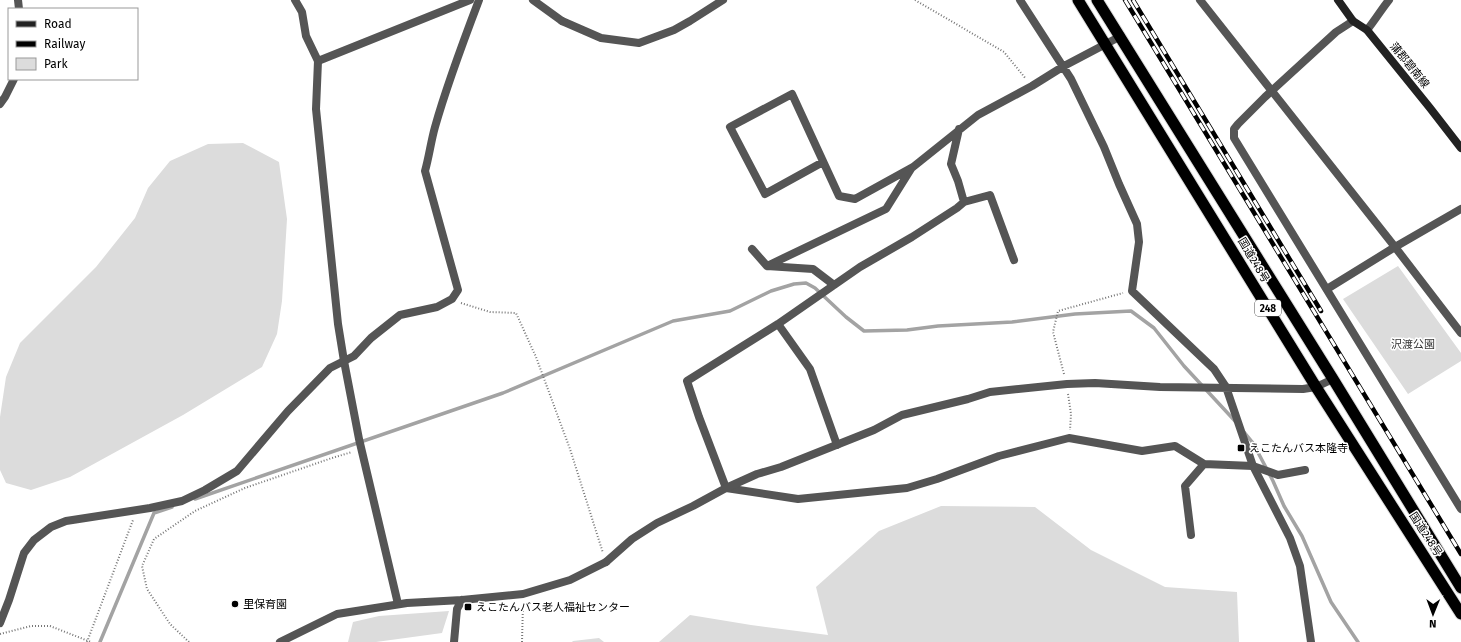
<svg xmlns="http://www.w3.org/2000/svg" width="1461" height="642" font-family="'Fira Sans','Noto Sans JP',sans-serif">
<style>
.green{fill:#dcdcdc}
.lines{fill:none;stroke-linecap:round;stroke-linejoin:round}
.stream{stroke:#a3a3a3;stroke-width:3.5}
.trunk-casing{stroke:#dbdbdb;stroke-width:13}
.path{stroke:#777;stroke-width:2;stroke-dasharray:1 2;stroke-linecap:butt}
.minor{stroke:#555;stroke-width:8}
.tertiary{stroke:#555;stroke-width:8}
.secondary{stroke:#222;stroke-width:8}
.trunk{stroke:#000;stroke-width:11}
.rail-casing{stroke:#000;stroke-width:4.5}
.rail{stroke:#fff;stroke-width:3;stroke-dasharray:9;stroke-linecap:butt}
.poi-dot{fill:#000;stroke:#fff;stroke-width:1.5}
.labels{text-anchor:middle;stroke-width:3;stroke-linejoin:round;paint-order:stroke}
.shield{fill:#fff;stroke:#4c4c4c;stroke-width:1}
.shield-label{font-size:10px;font-weight:bold;fill:#000}
.street-label{font-size:11px;fill:#000;stroke:#fff}
.park-label{font-size:11px;fill:#333;stroke:#fff}
.poi-label{font-size:11px;fill:#000;stroke:#fff;text-anchor:start}
</style>
<rect width="100%" height="100%" fill="#fff"/>
<path class="green" d="M243,143L279,162L287,219L282,301L277,334L262,367L183,415L70,477L31,490L6,483L0,470V417L6,377L20,343L96,267L135,218L148,188L170,161L208,144Z
M1398,266L1461,353V361L1408,394L1343,299Z
M941,506L1035,507L1091,550L1165,587L1237,592L1239,642H659L690,615L751,625L828,635L816,587L879,531Z
M449,611L442,633L376,642H348L353,622L379,616Z
M599,638L604,642H572L573,641Z"/>
<g class="lines">
<path class="stream" d="M1244,432L1253,443L1273,481L1284,506L1302,536L1331,602L1358,642
M195,499L503,393L673,321L730,311L771,291L794,284L806,283L815,288L846,317L864,331L907,330L938,326L1012,322L1075,314L1131,311L1154,328L1184,366L1235,421
M100,642L154,513L172,507"/>
<defs>
<path id="trunk" d="M1078,0L1316,387L1461,614
M1097,0L1333,379L1461,588"/>
</defs>
<use href="#trunk" class="trunk-casing"/>
<path class="path" d="M915,0L1004,52L1026,79
M461,303L490,312L516,313L536,357L570,449L603,553
M1064,374L1053,332L1058,311L1123,293
M1068,394L1071,414L1070,430
M0,634L31,626H50L91,642
M87,642L133,520
M189,642L170,624L147,589L142,566L154,539L195,511L245,488L332,458L352,452
M522,642L523,603"/>
<path class="minor" d="M533,0L562,21
M1020,0L1071,79L1104,147L1119,184L1137,224L1139,242L1132,291L1214,369L1226,387
M1353,21L1336,32L1265,97L1238,124L1234,129V138L1461,509
M1367,30C1375,20 1381,10 1389,0
M318,61L470,0
M959,129L951,164L958,181L964,202L957,208L912,237L860,267L778,324L687,381L699,417L726,488L798,499L907,488L937,479L999,456L1069,438L1142,451L1175,446L1204,464L1253,466L1278,475L1305,470
M823,162L765,194L730,127L792,94L839,196L855,199L913,167L978,115L1032,86L1064,66L1121,36
M964,202L990,195L1014,260
M1395,247L1461,333
M752,249L767,266L813,269L834,285
M767,266L886,209L911,169
M778,324L810,369L837,445
M1191,535L1185,486L1204,464
M0,623L9,600L24,553L34,540L51,527L66,521L150,508L182,501L205,490L237,471L288,411L330,368L354,356L371,338L400,315L437,307L452,299L458,290L425,171C429,157 431,141 435,127C447,84 463,42 479,0
M280,642L337,614L407,603L462,600L523,594L570,580L606,562
M454,642L457,609L462,600"/>
<path class="tertiary" d="M18,0L19,9
M295,0L302,12L306,36L318,61L316,109L338,324L344,361L359,439L398,604
M1200,0L1395,247
M562,21L601,38L639,43L674,30L690,21L723,0
M0,104L5,97L14,79
M1327,289L1395,247L1461,209
M1226,387L1253,466L1290,538L1300,566L1311,642
M606,562L632,539L657,523L693,506L726,488L757,474L781,467L874,430L902,415L968,399L990,392L1067,384L1095,383L1160,387L1303,389L1316,387L1333,379"/>
<path class="secondary" d="M1338,0L1353,21L1367,30L1430,108L1461,148"/>
<use href="#trunk" class="trunk"/>
<defs>
<path id="rail" d="M1125,0L1461,554
M1133,0L1321,311"/>
</defs>
<use href="#rail" class="rail-casing"/>
<use href="#rail" class="rail"/>
</g>
<g class="poi-dot">
<rect x="1237" y="444" width="8" height="8" rx="2"/>
<circle cx="235" cy="604" r="4"/>
<rect x="464" y="603" width="8" height="8" rx="2"/>
</g>
<g class="labels">
<rect class="shield" x="1255" y="300" width="26" height="16" rx="3"/>
<g class="shield-label">
<text x="1268" y="312">248</text>
</g>
<g class="street-label">
<text transform="translate(1410 65) rotate(51)" y="4">蒲郡碧南線</text>
<text transform="translate(1254 260) rotate(59)" y="4">国道248号</text>
<text transform="translate(1426 534) rotate(57)" y="4">国道248号</text>
</g>
<g class="park-label">
<text x="1413" y="348">沢渡公園</text>
</g>
<g class="poi-label">
<text x="1249" y="452">えこたんバス本隆寺</text>
<text x="243" y="608">里保育園</text>
<text x="476" y="611">えこたんバス老人福祉センター</text>
</g>
</g>
<rect x="8" y="8" width="130" height="72" fill="#ffffff" stroke="#999999"/>
<rect x="16" y="21" width="20" height="6" fill="#222222" stroke="#999999"/>
<text x="44" y="28" font-size="12" fill="#000000">Road</text>
<rect x="16" y="41" width="20" height="6" fill="#000000" stroke="#999999"/>
<text x="44" y="48" font-size="12" fill="#000000">Railway</text>
<rect x="16" y="58" width="20" height="12" fill="#dcdcdc" stroke="#999999"/>
<text x="44" y="68" font-size="12" fill="#000000">Park</text>
<g transform="translate(1433 614) rotate(181)" stroke="#ffffff" stroke-width="3" paint-order="stroke">
<path d="M0-3L7 15L0 10L-7 15Z" fill="#000000"/>
<text y="-6" font-size="11" font-weight="bold" text-anchor="middle" fill="#000000">N</text>
</g>
</svg>
